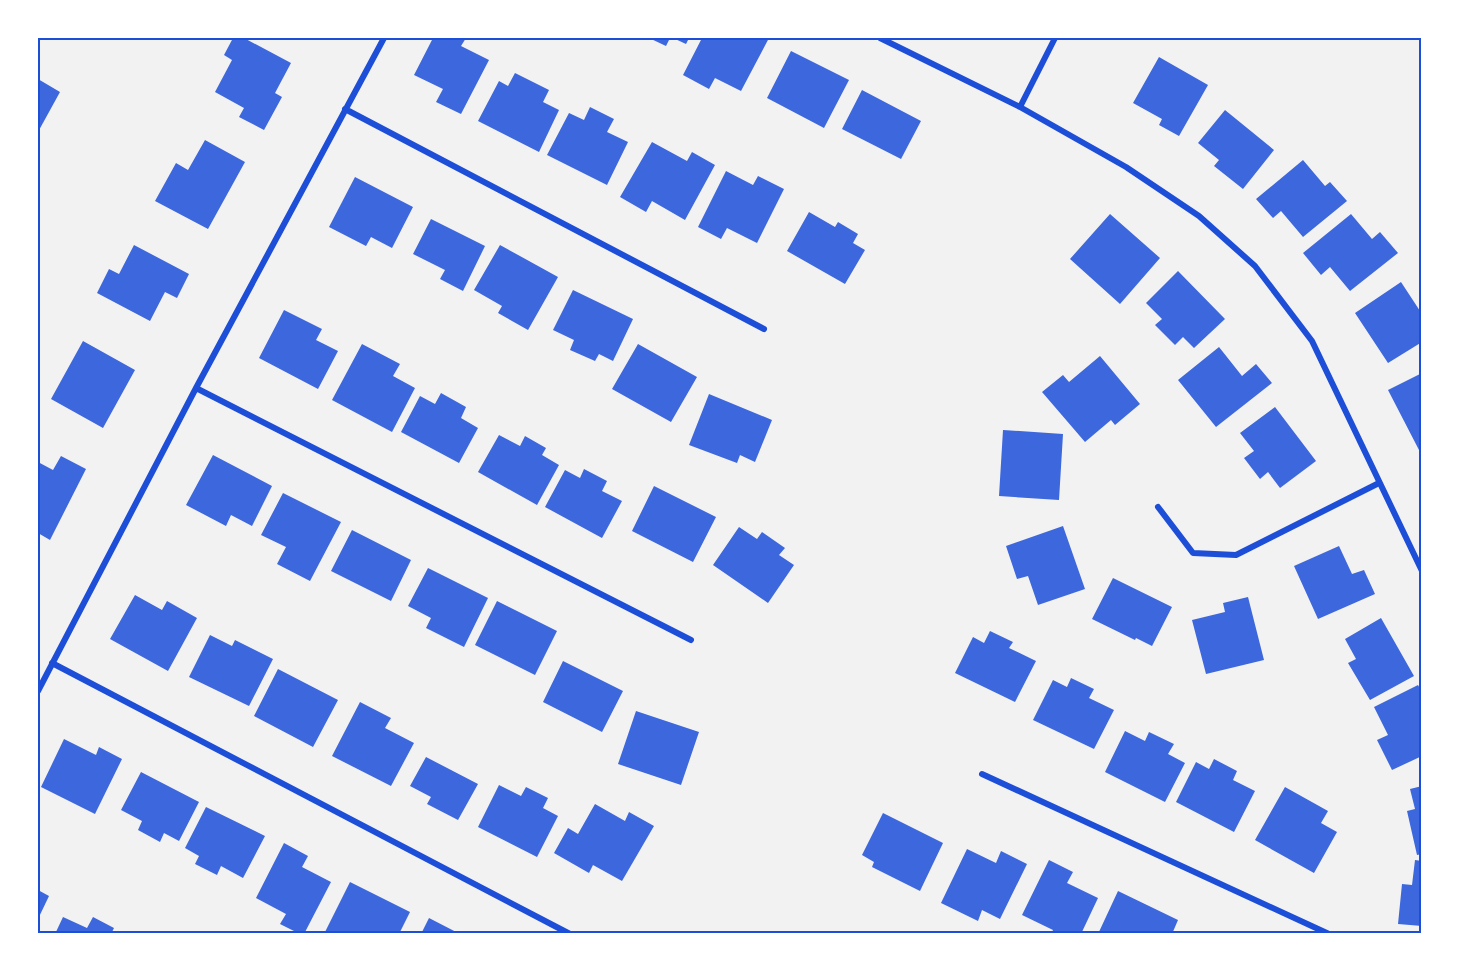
<svg xmlns="http://www.w3.org/2000/svg" width="1459" height="971" font-family="Lora,serif">
<style>
.building{fill:#3d67dc}
.lines{fill:none;stroke-linecap:round;stroke-linejoin:round}
.minor{stroke:#1d4ed8;stroke-width:6}
.neatline{fill:none;stroke:#1d4ed8;stroke-width:2}
</style>
<rect width="100%" height="100%" fill="#f2f2f2"/>
<path class="building" d="M233,38H244L291,63L275,93L282,97L264,130L239,117L244,108L215,92L232,60L224,55Z
M433,38H466L461,46L489,60L461,114L436,102L443,89L414,75Z
M649,38H670L666,46Z
M673,38H689L686,44Z
M702,38H769L741,91L715,78L709,89L683,75Z
M791,51L849,80L824,128L767,98Z
M1159,57L1208,85L1179,136L1159,125L1162,119L1133,103Z
M515,73L549,90L543,102L559,110L539,152L478,121L499,81L508,86Z
M38,79L60,92L38,132Z
M862,90L921,121L901,159L842,129Z
M590,107L614,119L607,132L628,142L607,185L547,155L569,113L584,120Z
M1225,110L1274,150L1243,189L1214,166L1219,160L1198,143Z
M205,140L245,162L208,229L155,201L176,163L188,170Z
M652,142L687,161L692,152L715,165L685,220L652,201L646,212L620,197Z
M1303,160L1325,186L1330,182L1347,201L1303,237L1281,211L1273,218L1256,199Z
M726,171L753,185L758,176L784,189L757,243L727,228L721,239L698,227Z
M355,177L413,207L392,248L371,237L366,246L329,227Z
M809,212L835,227L838,222L858,234L853,243L865,250L845,284L787,251Z
M1110,214L1160,258L1120,304L1070,259Z
M1351,214L1372,239L1380,232L1398,253L1350,291L1330,267L1321,275L1303,253Z
M431,219L485,246L463,291L440,279L445,270L413,254Z
M134,245L189,274L177,298L165,292L150,321L97,293L109,269L119,274Z
M500,245L558,277L528,330L498,313L502,306L474,290Z
M1178,271L1225,319L1194,348L1183,337L1175,345L1155,325L1162,319L1146,303Z
M1401,282L1420,311L1422,310V342L1388,363L1355,313Z
M573,290L633,319L613,361L599,354L595,361L570,350L574,340L553,330Z
M284,310L322,329L316,340L338,351L318,389L259,358Z
M83,341L135,370L103,428L51,399Z
M362,344L400,364L393,376L415,388L392,432L332,400Z
M638,344L697,377L671,422L612,389Z
M1219,347L1242,376L1256,364L1272,383L1216,427L1178,380Z
M1100,356L1140,404L1115,425L1111,420L1085,442L1042,392L1063,375L1069,382Z
M1422,373V448L1419,450L1388,390Z
M441,393L466,407L461,418L478,428L459,463L401,432L420,396L435,404Z
M709,394L772,420L755,462L740,455L737,463L689,445Z
M1275,407L1316,461L1280,488L1268,472L1260,479L1244,458L1254,451L1240,433Z
M1003,430L1063,434L1059,500L999,496Z
M499,435L520,446L525,436L546,448L542,455L559,465L537,505L478,472Z
M213,455L272,486L252,526L231,515L226,526L186,505Z
M61,456L86,469L50,540L38,533V462L53,470Z
M584,469L607,481L602,491L622,501L602,538L545,507L565,470L580,478Z
M654,486L716,517L693,562L632,531Z
M283,493L341,522L310,581L277,564L286,547L261,535Z
M1063,526L1085,589L1038,605L1028,576L1017,579L1006,546Z
M739,527L757,539L762,532L785,548L779,555L794,565L768,603L713,565Z
M352,530L411,560L391,601L331,571Z
M1339,546L1352,574L1364,570L1375,594L1318,619L1294,566Z
M428,568L488,598L464,647L426,628L431,618L408,606Z
M1113,578L1172,607L1152,646L1136,638L1135,640L1092,619Z
M135,595L162,610L167,601L197,618L168,671L110,639Z
M1248,597L1264,660L1206,674L1192,620L1225,612L1223,603Z
M497,601L557,631L535,675L475,645Z
M1381,618L1414,676L1370,700L1348,663L1356,659L1345,639Z
M990,631L1013,642L1009,648L1036,661L1015,702L955,673L973,637L984,643Z
M210,635L232,646L235,640L273,659L249,706L189,677Z
M563,661L623,691L602,732L543,702Z
M278,669L338,700L313,747L254,716Z
M1071,678L1094,689L1089,698L1114,710L1094,749L1033,720L1053,680L1067,687Z
M1418,685L1422,692V756L1392,770L1377,740L1388,735L1374,707Z
M360,702L391,718L385,728L414,743L391,786L332,756Z
M636,711L699,732L681,785L618,764Z
M1125,731L1145,741L1149,732L1174,744L1168,754L1185,763L1165,802L1105,772Z
M64,739L96,755L99,747L122,759L95,814L41,787Z
M426,757L478,784L458,820L427,804L431,797L410,786Z
M1214,759L1237,771L1233,780L1255,791L1234,832L1176,802L1196,762L1209,769Z
M141,772L199,802L179,841L164,833L160,842L138,830L142,821L121,810Z
M499,785L521,796L526,787L548,798L543,808L558,816L537,857L478,827Z
M1422,786V854L1417,855L1407,811L1415,809L1410,789Z
M1285,787L1328,811L1321,823L1337,832L1314,873L1255,840Z
M595,804L625,821L629,812L654,826L622,881L593,865L589,873L554,853L568,828L578,834Z
M206,807L265,836L243,878L221,866L217,875L195,864L199,856L185,848Z
M883,813L943,843L920,891L872,867L874,862L862,855Z
M284,843L308,856L302,867L331,882L304,934H300L280,924L286,914L256,898Z
M967,849L996,863L1001,851L1027,864L1000,919L982,910L978,921L941,903Z
M1049,860L1073,872L1067,883L1098,898L1081,934H1051L1053,930L1022,915Z
M1415,860L1422,861V926L1398,924L1402,884L1412,885Z
M350,882L410,912L399,934H324Z
M38,890L49,896L38,919Z
M1118,891L1178,920L1172,934H1098Z
M63,917L87,928L93,917L114,928L111,934H55Z
M429,918L460,934H421Z"/>
<g class="lines">
<path class="minor" d="M880,38L1020,107L1126,167L1199,216L1255,266L1312,341L1422,571
M1020,107L1055,38
M345,109L764,329
M196,388L691,640
M1158,507L1193,553L1236,555L1379,483
M52,663L570,934
M38,691L196,388L384,38
M982,774L1329,934"/>
</g>
<rect width="1459" height="971" fill="none" stroke="#ffffff" stroke-width="78"/>
<rect x="39" y="39" width="1381" height="893" class="neatline"/>
</svg>
